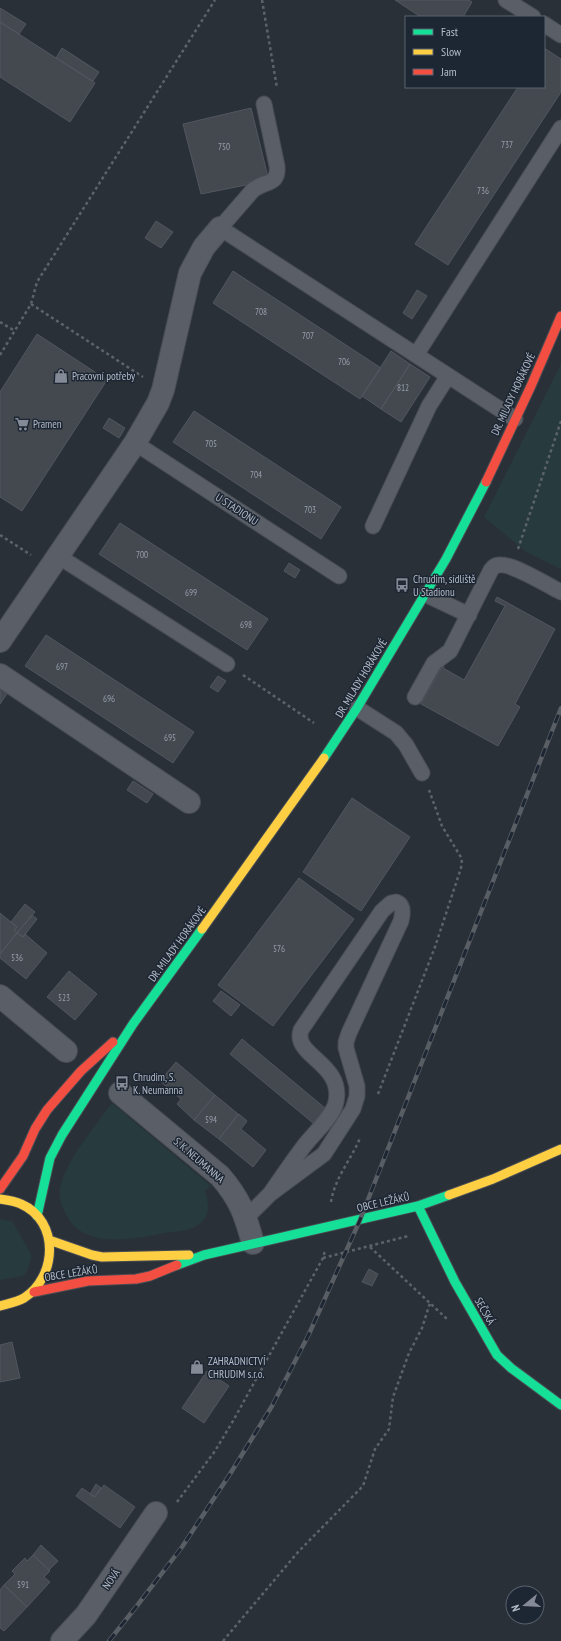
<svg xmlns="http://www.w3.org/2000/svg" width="561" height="1641" font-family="'PT Sans Narrow',sans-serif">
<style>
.green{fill:#273a3e}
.building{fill:#444950;stroke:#52575f}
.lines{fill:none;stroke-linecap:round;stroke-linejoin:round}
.lane-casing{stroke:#484c53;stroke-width:17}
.street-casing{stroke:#484c53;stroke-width:24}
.fast-casing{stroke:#484c53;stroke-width:11}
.slow-casing{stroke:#484c53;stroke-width:11}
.jam-casing{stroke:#484c53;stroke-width:11}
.path{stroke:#5d636a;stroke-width:2.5;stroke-dasharray:3 3;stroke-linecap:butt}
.lane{stroke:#5a5e66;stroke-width:15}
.street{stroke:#5a5e66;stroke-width:22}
.fast{stroke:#16e098;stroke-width:9}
.slow{stroke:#ffcf43;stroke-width:9}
.jam{stroke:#f24e42;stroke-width:9}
.rail-casing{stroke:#595d64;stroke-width:4.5}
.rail{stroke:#1d2633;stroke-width:3;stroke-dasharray:9;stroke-linecap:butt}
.labels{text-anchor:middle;stroke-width:3;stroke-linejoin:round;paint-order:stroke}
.number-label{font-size:9px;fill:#989fab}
.poi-label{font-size:11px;fill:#b4bcc9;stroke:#1d2633;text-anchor:start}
.street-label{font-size:11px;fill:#b4bcc9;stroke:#1d2633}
</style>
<rect width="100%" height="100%" fill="#2a3038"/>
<path class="green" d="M561,364V569L525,551L484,517Z
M112,1103L211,1186L205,1191C208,1201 211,1214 202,1222C193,1231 177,1231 165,1233C134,1239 82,1250 66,1214C62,1207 59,1200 60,1191C62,1165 96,1125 112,1103Z
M0,1219L12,1221L32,1256L27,1271L23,1276L0,1280Z"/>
<path class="building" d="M395,0H469L472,2L463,17H421Z
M0,8L26,24L19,34L0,22Z
M0,22L95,83L70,122L0,77Z
M62,48L99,72L93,81L56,58Z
M544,48L561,59V92L448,265L415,244L518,87H544Z
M251,108L268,177L246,183V185L201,194L183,124Z
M156,221L173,232L161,248L145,238Z
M233,271L381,368L360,399L213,303Z
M417,290L427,296L412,319L403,313Z
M37,334L107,380L22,511L0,497V392Z
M391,351L410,364L381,409L362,396Z
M410,364L430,377L401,422L381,409Z
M194,411L341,507L321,539L173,442Z
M109,418L125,428L119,438L103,428Z
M120,523L268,619L247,650L99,554Z
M289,563L300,570L295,578L284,571Z
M497,597L555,629L515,704L520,707L498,746L421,704L443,665L444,666L443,668L464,680L505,606L495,601Z
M46,635L194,732L173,763L25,666Z
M218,676L226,681L218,692L210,687Z
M0,687L8,692L0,704Z
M133,781L153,794L147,803L127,790Z
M352,798L410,837L361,911L303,872Z
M299,878L354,919L273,1026L218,985Z
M25,904L35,912L17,933L14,930L17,927L11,922Z
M0,913L17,927L14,930L17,933L0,954Z
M32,915L37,919L23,937L17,933Z
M17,933L23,937L25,934L47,953L26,979L0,958V954Z
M69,971L97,994L75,1020L47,997Z
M221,991L240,1005L231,1016L213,1001Z
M242,1039L325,1108L313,1123L230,1054Z
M176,1062L215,1095L194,1120L177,1104L181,1099L160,1081Z
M215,1095L238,1114L219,1139L194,1120Z
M239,1114L247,1121L241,1129L266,1150L253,1167L219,1139Z
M369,1269L378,1274L372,1286L362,1282Z
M12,1342L20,1378L0,1382V1345Z
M207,1371L229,1386L204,1423L182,1408Z
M96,1484L101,1488L94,1497L90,1494Z
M104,1485L135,1507L120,1528L76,1496L82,1488L95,1497Z
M41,1545L58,1561L49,1570L33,1555Z
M33,1555L50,1571L44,1577L50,1582L27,1607L4,1585L15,1574L12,1571L25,1558L27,1561Z
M4,1585L27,1607L4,1631L0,1628V1590Z"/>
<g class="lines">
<defs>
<path id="lane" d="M506,0L533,17
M544,24L561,35
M264,104L277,166C279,186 265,180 253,190L220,228L515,419
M416,355L561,128
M135,443L339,576
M373,526L429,406L448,376
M58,556L227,664
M425,594L469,615
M415,697L434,663L450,651L491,570C493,567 495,565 499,565C512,563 547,585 561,592
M357,708L396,733L406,745L422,773
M246,1218L270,1194L324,1154L353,1109L357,1096V1086L346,1048V1042L349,1033L401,921C403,913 404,905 396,902L391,903L382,911L301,1030C292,1056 344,1063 336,1102C333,1117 313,1134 304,1146C292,1162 281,1178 270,1194"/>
<path id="street" d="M0,641L135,443L158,403L163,390L190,273L204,247L220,228
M0,675L189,802
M0,996L66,1051
M120,1093L220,1176C240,1199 245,1214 253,1243
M62,1641L86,1615L156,1513"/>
<path id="fast" d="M324,758L357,708L446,559L486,482
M418,1206L455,1282L497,1355L511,1368L561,1405
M37,1216L50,1158L62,1135L133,1024L202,929
M177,1265L204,1255L418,1206L449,1195"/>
<path id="slow" d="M202,929L324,758
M449,1195L493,1179L561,1149
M0,1199C7,1200 15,1201 21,1204C60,1221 57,1277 24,1298C17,1302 7,1304 0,1306
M49,1240L92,1255L102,1257L189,1255"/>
<path id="jam" d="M486,482L531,386L561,316
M0,1189L23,1156L35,1129L47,1110L81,1071L113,1042
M34,1292L88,1281L136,1279L150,1276L177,1265"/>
</defs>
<use href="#lane" class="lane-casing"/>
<use href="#street" class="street-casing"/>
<use href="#fast" class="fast-casing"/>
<use href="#slow" class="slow-casing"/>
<use href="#jam" class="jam-casing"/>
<path class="path" d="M262,0L277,88
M31,304L143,377
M0,322L15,331
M0,355L31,304L37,282L215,0
M0,535L31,555
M518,549L561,421
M243,675L314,723
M378,1094L435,947L461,868L462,859L442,826L429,790
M331,1202C335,1177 351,1160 360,1138
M370,1247L448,1320
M323,1258L408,1236
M177,1502L215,1451L233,1421L323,1258L325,1250
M223,1641L298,1552L363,1486L375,1449L389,1429L393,1397L409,1353L422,1328L430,1303"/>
<use href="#lane" class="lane"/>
<use href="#street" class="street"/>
<use href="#fast" class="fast"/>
<use href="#slow" class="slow"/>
<use href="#jam" class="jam"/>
<defs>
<path id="rail" d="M109,1641L136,1607L182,1547L230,1474L272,1406L309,1334L360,1220L561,708"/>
</defs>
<use href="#rail" class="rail-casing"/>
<use href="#rail" class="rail"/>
</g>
<defs>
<symbol id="shop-bare" viewBox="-9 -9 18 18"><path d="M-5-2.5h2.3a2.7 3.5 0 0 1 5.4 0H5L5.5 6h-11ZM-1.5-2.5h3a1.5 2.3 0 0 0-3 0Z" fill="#848b96" stroke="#1d2633" stroke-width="2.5" paint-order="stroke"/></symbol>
<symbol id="supermarket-bare" viewBox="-9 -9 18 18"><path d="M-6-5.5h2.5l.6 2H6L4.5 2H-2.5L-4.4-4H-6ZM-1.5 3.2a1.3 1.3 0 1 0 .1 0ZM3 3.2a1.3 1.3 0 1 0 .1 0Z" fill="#848b96" stroke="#1d2633" stroke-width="2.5" paint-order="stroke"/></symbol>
<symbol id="bus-bare" viewBox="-9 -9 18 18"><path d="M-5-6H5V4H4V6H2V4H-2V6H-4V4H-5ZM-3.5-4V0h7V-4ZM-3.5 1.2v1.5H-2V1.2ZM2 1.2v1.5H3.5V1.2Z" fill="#848b96" stroke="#1d2633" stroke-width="2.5" paint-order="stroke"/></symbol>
</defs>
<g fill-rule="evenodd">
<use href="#shop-bare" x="51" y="366" width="20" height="20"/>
<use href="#supermarket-bare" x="12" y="414" width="20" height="20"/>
<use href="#bus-bare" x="392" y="575" width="20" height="20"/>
<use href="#bus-bare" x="112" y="1073" width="20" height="20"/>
<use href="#shop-bare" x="187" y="1357" width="20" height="20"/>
</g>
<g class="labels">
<g class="number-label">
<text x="507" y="148">737</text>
<text x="224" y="150">750</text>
<text x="483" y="194">736</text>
<text x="261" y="315">708</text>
<text x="308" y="339">707</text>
<text x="344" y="365">706</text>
<text x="403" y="391">812</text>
<text x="211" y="447">705</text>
<text x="256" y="478">704</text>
<text x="310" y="513">703</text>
<text x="142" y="558">700</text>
<text x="191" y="596">699</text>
<text x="246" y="628">698</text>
<text x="62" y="670">697</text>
<text x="109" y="702">696</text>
<text x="170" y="741">695</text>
<text x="279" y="952">576</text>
<text x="17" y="961">536</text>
<text x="64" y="1001">523</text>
<text x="211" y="1123">594</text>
<text x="23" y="1588">591</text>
</g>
<g class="poi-label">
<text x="72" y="380">Pracovní potřeby</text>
<text x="33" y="428">Pramen</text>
<text x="413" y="583">Chrudim, sídliště<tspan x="413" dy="13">U Stadionu</tspan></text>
<text x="133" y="1081">Chrudim, S.<tspan x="133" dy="13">K. Neumanna</tspan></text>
<text x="208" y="1365">ZAHRADNICTVÍ<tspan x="208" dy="13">CHRUDIM s.r.o.</tspan></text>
</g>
<g class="street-label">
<text transform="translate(513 394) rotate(-65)" y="4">DR. MILADY HORÁKOVÉ</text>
<text transform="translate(237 509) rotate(33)" y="4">U STADIONU</text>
<text transform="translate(361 678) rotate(-59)" y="4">DR. MILADY HORÁKOVÉ</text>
<text transform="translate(177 944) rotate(-54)" y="4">DR. MILADY HORÁKOVÉ</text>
<text transform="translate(199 1160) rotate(41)" y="4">S. K. NEUMANNA</text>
<text transform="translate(383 1202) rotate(-13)" y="4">OBCE LEŽÁKŮ</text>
<text transform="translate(71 1273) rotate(-9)" y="4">OBCE LEŽÁKŮ</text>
<text transform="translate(485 1311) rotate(60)" y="4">SEČSKÁ</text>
<text transform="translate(111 1579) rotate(-55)" y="4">NOVÁ</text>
</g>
</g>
<rect x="405" y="16" width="140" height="72" fill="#1d2633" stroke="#59626f"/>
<rect x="413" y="29" width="20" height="6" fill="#16e098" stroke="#59626f"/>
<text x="441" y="36" font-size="12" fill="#b4bcc9">Fast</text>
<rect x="413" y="49" width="20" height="6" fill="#ffcf43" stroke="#59626f"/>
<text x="441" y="56" font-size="12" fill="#b4bcc9">Slow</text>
<rect x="413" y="69" width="20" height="6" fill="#f24e42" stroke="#59626f"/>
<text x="441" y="76" font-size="12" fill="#b4bcc9">Jam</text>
<g transform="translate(525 1605) rotate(252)"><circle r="19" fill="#1d2633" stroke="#59626f"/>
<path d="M0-3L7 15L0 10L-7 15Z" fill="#848b96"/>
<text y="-6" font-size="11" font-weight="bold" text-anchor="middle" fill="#b4bcc9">N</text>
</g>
</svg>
